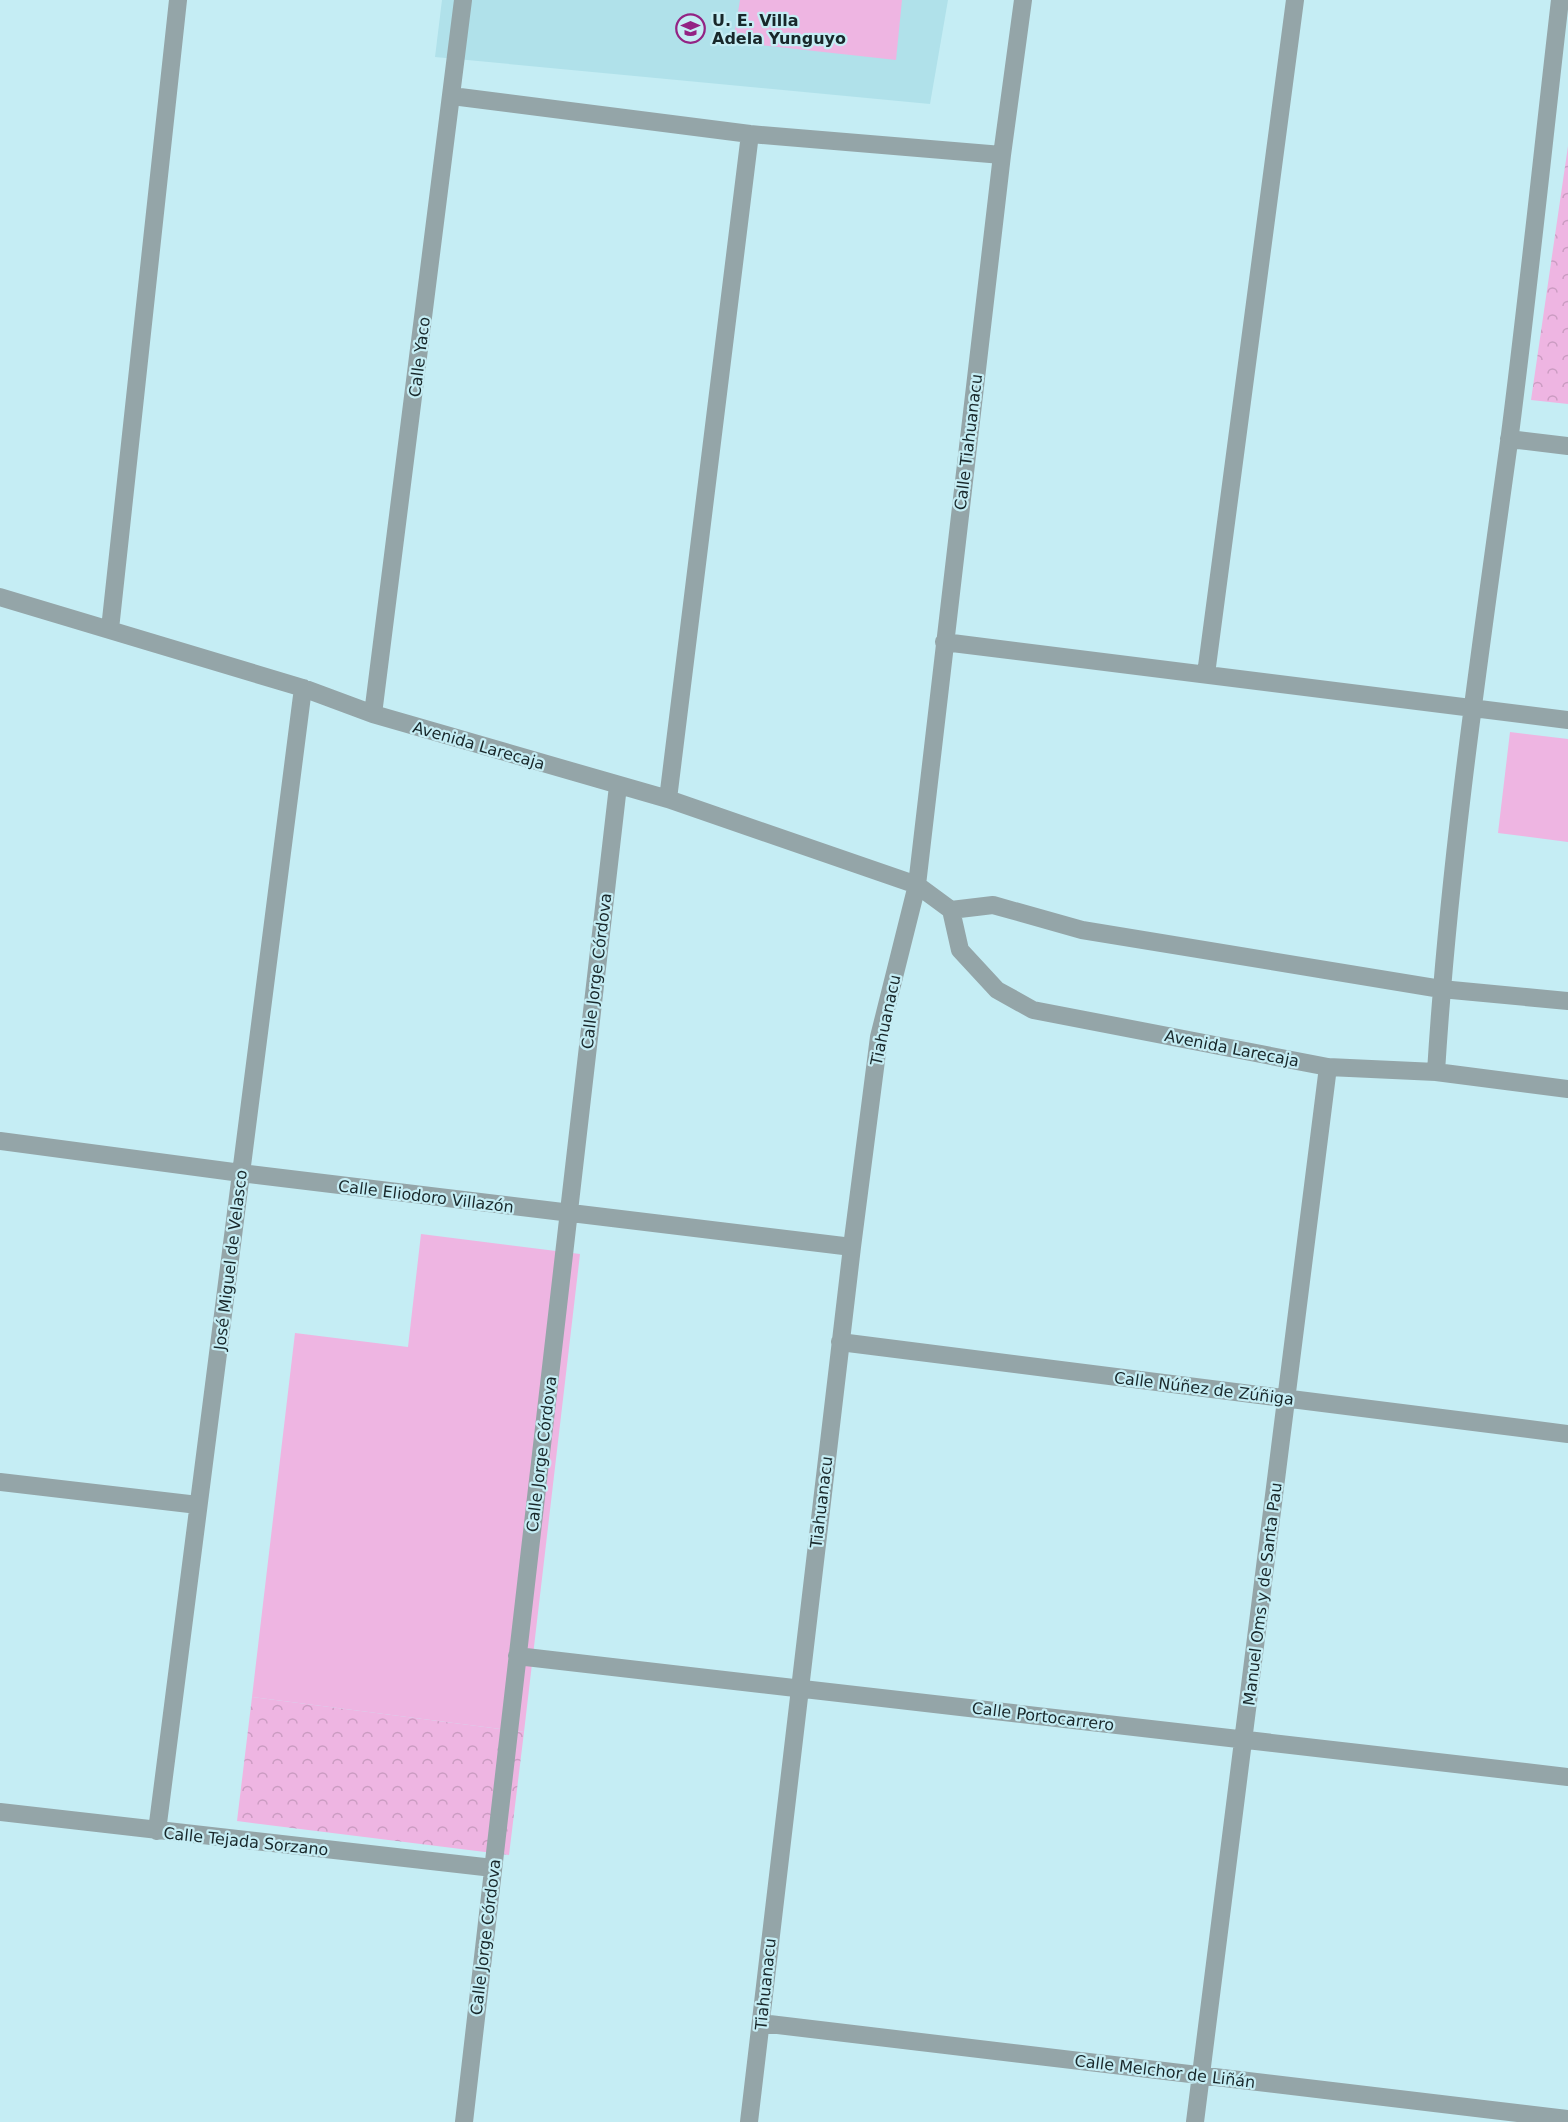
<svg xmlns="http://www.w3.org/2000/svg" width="1568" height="2122" font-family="'DejaVu Sans',sans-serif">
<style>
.built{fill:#b0e1ea}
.forest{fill:url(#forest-crowns)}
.pitch{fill:#eeb5e2}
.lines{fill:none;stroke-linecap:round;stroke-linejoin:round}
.street{stroke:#94a5a8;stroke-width:18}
.labels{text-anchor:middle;stroke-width:4.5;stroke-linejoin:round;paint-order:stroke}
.poi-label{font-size:16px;font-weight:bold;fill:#18272a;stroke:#c5edf4;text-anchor:start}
.street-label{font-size:16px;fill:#18272a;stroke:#c5edf4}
</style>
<defs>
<pattern id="forest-crowns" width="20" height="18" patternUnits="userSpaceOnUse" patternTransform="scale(1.5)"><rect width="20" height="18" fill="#eeb5e2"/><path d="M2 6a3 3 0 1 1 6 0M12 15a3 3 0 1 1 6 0" fill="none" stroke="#cb9cc2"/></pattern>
</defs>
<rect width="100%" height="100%" fill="#c5edf4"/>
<path class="built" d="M442,0H948L930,104L435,57Z"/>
<path class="forest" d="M1568,146V404L1531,400Z
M252,1697L524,1732L509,1855L237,1821Z"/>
<path class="pitch" d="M740,0H902L896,60L733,42Z
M1510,732L1568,739V842L1498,833Z
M421,1234L580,1254L524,1732L252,1697L295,1333L408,1347Z"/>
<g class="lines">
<path class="street" d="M452,96L750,134L1002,155
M1509,439L1568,446
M0,597L303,688L373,714L668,799L917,885L951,910L960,950L997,990L1033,1010L1328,1067L1436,1072L1568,1089
M110,629L178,0
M944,642L1568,720
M1206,674L1295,0
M373,714L463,0
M668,799L750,134
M951,910L993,905L1082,930L1441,989L1568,1001
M1436,1072C1449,861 1480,652 1509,442C1528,295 1543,147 1560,0
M0,1141L241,1173L852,1247
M840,1342L1568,1434
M0,1482L198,1505
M517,1656L1568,1777
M0,1812L493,1868
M157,1831L303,688
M761,2023L1568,2119
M464,2122L618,786
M749,2122L852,1247L879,1037L917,885L1002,155L1023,0
M1195,2122L1328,1067"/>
</g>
<defs>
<symbol id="school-ring" viewBox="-11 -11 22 22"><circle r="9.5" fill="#c5edf4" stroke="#932384" stroke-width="1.5"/><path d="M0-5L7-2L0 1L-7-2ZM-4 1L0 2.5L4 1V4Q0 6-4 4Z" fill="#932384"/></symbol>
</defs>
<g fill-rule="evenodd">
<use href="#school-ring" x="674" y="12" width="33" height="33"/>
</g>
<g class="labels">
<g class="poi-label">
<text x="712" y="26">U. E. Villa<tspan x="712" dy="18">Adela Yunguyo</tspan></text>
</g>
<g class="street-label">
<text transform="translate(419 357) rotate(-83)" y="6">Calle Yaco</text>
<text transform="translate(968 442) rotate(-83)" y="6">Calle Tiahuanacu</text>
<text transform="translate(479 745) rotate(16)" y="6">Avenida Larecaja</text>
<text transform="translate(596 971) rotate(-83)" y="6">Calle Jorge Córdova</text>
<text transform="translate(885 1020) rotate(-78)" y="6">Tiahuanacu</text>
<text transform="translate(1232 1048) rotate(11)" y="6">Avenida Larecaja</text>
<text transform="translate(426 1196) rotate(7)" y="6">Calle Eliodoro Villazón</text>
<text transform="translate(230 1260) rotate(-83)" y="6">José Miguel de Velasco</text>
<text transform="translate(1204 1388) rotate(7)" y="6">Calle Núñez de Zúñiga</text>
<text transform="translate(541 1454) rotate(-83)" y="6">Calle Jorge Córdova</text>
<text transform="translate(821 1502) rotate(-83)" y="6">Tiahuanacu</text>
<text transform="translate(1262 1594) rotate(-83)" y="6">Manuel Oms y de Santa Pau</text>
<text transform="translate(1043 1716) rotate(7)" y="6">Calle Portocarrero</text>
<text transform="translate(246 1841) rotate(6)" y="6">Calle Tejada Sorzano</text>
<text transform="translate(485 1937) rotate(-83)" y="6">Calle Jorge Córdova</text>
<text transform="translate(765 1984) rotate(-84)" y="6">Tiahuanacu</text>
<text transform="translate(1165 2071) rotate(7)" y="6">Calle Melchor de Liñán</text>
</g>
</g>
</svg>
